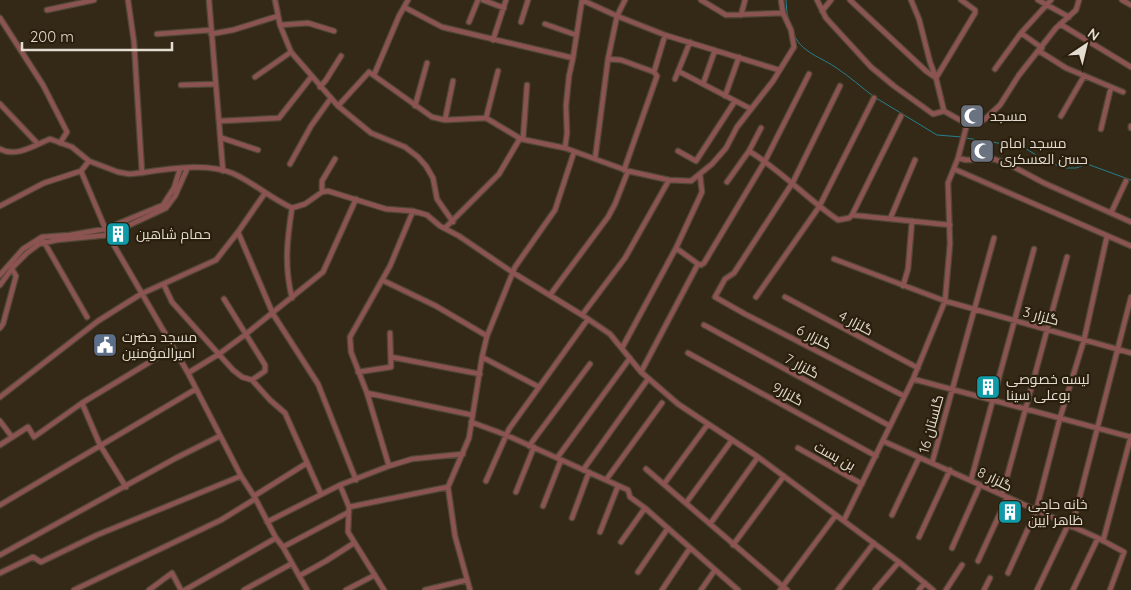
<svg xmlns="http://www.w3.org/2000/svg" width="1131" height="590" font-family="Quicksand,Cairo,sans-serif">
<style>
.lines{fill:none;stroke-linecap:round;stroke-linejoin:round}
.stream{stroke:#247f8e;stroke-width:1}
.street-casing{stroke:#504635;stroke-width:7}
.street{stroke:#8b5451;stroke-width:4.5}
.labels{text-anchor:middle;stroke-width:4.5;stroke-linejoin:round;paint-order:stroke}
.poi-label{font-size:14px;fill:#e3dcd1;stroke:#2a1f0d;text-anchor:start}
.street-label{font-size:14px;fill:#e3dcd1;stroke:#2a1f0d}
</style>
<rect width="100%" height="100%" fill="#342917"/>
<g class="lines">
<path class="stream" d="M786,0L787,13L791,26
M793,32C800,53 822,57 838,69C850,77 861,87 873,96
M876,98L937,135L962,137
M966,138L1023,147L1046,161L1064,168H1076L1087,164L1131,180"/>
<defs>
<path id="street" d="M128,0L134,42L142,173
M209,0L223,171
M275,0L280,25L291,52L338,106L371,133L405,147L418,157L426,166L433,178L437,199L453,222
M483,0L504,8
M582,0L617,16L665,35L779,70
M701,0L726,15L783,13
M817,0L826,18L871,67L894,86L933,114L944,111L967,124
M850,0L926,71L936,78L975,13V10L961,0
M911,0L919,19L930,62L936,78L944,111
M1038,0L1069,17
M1122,0L1131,5
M404,7L442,27L573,58
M47,10L94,0
M822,11L831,0
M741,15L745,0
M0,18L43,85L67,132L60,143
M469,22L478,0
M521,22L528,0
M545,24L576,35
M1060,24L1131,67
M280,25L308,23L334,31
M1021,33L1042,48
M157,34L211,30
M211,34L233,30L278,16
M493,40L506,0
M1039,51L1066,68L1123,92
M608,59L621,60L654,72L657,76L624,170
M995,69L1021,33L1051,0
M678,71L751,109
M654,72L665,35
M374,75L399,16L408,0
M255,77L291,52
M675,79L690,42
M703,84L715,50
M181,85L216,84
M840,86L793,182L734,273L725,279L715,297L745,314L904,396
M320,87L326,80L341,56
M725,96L739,57
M0,104L38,144
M338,106L369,72L432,117L445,120L486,118L521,139
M415,106L427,63
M1061,116L1084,76
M486,118L498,71
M445,120L453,81
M220,121L279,118L312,76
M967,124H976L985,119L1000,105L1019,75L1056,28L1076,10L1079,0
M1131,128V126
M1101,129L1111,87
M222,138L258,150
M523,139L527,85
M565,148L567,133L566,106L569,76L573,58L582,0
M0,149C16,158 35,145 50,139L72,147L89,161L118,172L129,174C160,171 202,161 232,173C253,182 270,198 292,208L305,204L322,192L328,191L386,209L413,211L427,215L440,226L459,236L512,272L582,315L610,334L641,372L678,404L758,457L899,562L933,590
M678,151L696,161L735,101
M749,151C782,171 807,199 838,220L849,218L852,215L950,225
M958,158L966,160L994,159L1012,166L1044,183L1131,222
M595,159L608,59L617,16L625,0
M89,161L81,171L108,235L188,373L241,476L254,496L276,538L283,547L307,590
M290,164L311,126L331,98
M954,169L1131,246
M727,182L749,151L761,128
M322,192V181L335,159
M0,206L44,183L81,171
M292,208C287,240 284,266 292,298
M1111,213L1126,181
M852,215L901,116
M890,219L915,160
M445,228L499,174L519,140L521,139L565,148L628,171L669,180L691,181L712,164L726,148L737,127L773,81L794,47L791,30L783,13L781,0
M238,232L273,314L318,384L356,480
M43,240L87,317
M676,248L698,264
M834,259L945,301L1131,353
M0,275L23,249L42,237L70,235L105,229L163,205L174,188L180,169
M382,280L436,306L487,336
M0,285L13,267L27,253L39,244L57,240L108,235L166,208L175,196L187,169
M164,285L172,302L233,370L242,377L252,380L270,400L285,413L321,494
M903,286L908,269L912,221
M550,295L608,217L615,204L628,171
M756,297L819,207L874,98
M785,297L918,368
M224,299L265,365V371L252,380
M582,315L625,258L669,180
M704,325L890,426
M0,328L3,324L16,276L12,269
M622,348L676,248L702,192L700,175
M688,353L876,456
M391,357L480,374
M482,357L539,387
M358,372L391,367L390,333
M641,372L698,264L701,265L704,263L765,161L809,74
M188,373L219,354L246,334L323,272L356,199
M913,379L1131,437
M367,393L472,415
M0,397L98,321L141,294L216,260L238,232L265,193
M82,403L100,445L126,487
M0,421L12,437
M471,422L506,435L628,490L630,497L645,508L738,590
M883,441L1098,538L1124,552L1110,590
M0,445L28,427L34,437L82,403L173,348
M529,446L590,364
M798,448L862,484
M557,458L630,358
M932,463L994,238
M389,466L367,393L351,352L350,337L390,266L413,211
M646,469L787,590
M583,470L648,379
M606,480L662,403
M971,480L1034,249
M486,481L509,429L588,319
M664,484L708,424
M340,485L349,507L348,532L384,590
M516,492L534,447
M1002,495L1067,257
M254,496L307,463
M686,503L732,440
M0,505L196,389
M543,506L561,460
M349,507L448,487
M892,515L919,458
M572,518L589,472
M844,520L913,379L945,301L950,244L948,183L958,158L967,124
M267,522L340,485L389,466L412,459L463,454
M710,524L758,457
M1072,527L1131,297
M600,532L618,486
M919,537L950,470
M1103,541L1131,436
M621,542L645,508
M733,545L784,476
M283,547L349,512
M952,548L980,485
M0,555L176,458L220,436
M978,561L1007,498
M638,572L668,528
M0,573L33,557L41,562L97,535L241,476
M1008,573L1036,511L1060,418L1084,340L1107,236
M299,576L326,561L354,543
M74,590L221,520L255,499
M149,590L172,573L181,590
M185,590L276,538
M244,590L291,564
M346,590L375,575
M425,590L467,580
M470,590L455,536L448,487L469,438L482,357L487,336L515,267L555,210L574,152
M662,590L690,548
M701,590L715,570
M780,590L836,515
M838,590L874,543
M875,590L899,562
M919,590L925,583
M946,590L962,565
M984,590L990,578
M1037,590L1068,525
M1073,590L1098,538"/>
</defs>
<use href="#street" class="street-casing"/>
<use href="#street" class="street"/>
</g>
<defs>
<symbol id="mosque-square" viewBox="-11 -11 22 22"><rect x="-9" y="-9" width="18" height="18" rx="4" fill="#6b7280" stroke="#2a1f0d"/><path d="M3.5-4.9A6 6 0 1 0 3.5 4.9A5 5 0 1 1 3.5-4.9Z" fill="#fff"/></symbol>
<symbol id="building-square" viewBox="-11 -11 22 22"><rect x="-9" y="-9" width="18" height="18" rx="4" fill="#0f9aa8" stroke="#2a1f0d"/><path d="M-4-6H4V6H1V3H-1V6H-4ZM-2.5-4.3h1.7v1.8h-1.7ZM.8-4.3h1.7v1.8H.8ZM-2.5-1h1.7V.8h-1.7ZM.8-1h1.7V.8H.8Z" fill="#fff"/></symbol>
<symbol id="civic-square" viewBox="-11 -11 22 22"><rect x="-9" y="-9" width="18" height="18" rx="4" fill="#5c6f8a" stroke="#2a1f0d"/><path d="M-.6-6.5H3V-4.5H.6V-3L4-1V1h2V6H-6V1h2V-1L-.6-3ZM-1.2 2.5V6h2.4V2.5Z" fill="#fff"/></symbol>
</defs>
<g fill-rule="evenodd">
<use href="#mosque-square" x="958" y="102" width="28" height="28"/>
<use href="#mosque-square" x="968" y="137" width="28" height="28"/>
<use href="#building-square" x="104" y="220" width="28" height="28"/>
<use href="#civic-square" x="91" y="331" width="28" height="28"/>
<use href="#building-square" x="974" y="373" width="28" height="28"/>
<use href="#building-square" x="996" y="498" width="28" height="28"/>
</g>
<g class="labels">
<g class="poi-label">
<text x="990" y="121">مسجد</text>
<text x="1000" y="148">مسجد امام<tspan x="1000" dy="16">حسن العسکری</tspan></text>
<text x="136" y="239">حمام شاهین</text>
<text x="122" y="342">مسجد حضرت<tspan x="122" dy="16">امیرالمؤمنین</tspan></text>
<text x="1006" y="384">لیسه خصوصی<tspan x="1006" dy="16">بوعلی سینا</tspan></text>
<text x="1028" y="509">خانه حاجی<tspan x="1028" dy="16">ظاهر آیین</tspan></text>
</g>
<g class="street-label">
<text transform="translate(1041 316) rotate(15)" y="5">گلزار 3</text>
<text transform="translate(856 323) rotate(28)" y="5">گلزار 4</text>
<text transform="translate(814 337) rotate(27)" y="5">گلزار 6</text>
<text transform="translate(802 366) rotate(28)" y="5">گلزار 7</text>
<text transform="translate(788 394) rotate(29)" y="5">گلزار9</text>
<text transform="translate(931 424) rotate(-75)" y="5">گلستان 16</text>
<text transform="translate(835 456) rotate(29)" y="5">بن بست</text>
<text transform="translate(995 479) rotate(26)" y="5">گلزار 8</text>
</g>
</g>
<g transform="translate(1086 45) rotate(35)" stroke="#2a1f0d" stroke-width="4" paint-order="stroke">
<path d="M0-4L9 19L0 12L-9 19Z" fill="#e3dcd1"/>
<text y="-8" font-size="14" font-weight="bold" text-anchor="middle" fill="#e3dcd1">N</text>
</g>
<path d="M22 42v8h150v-8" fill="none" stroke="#e3dcd1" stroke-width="2.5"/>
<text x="30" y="42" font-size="15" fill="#e3dcd1" stroke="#2a1f0d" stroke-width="4" paint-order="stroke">200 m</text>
</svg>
